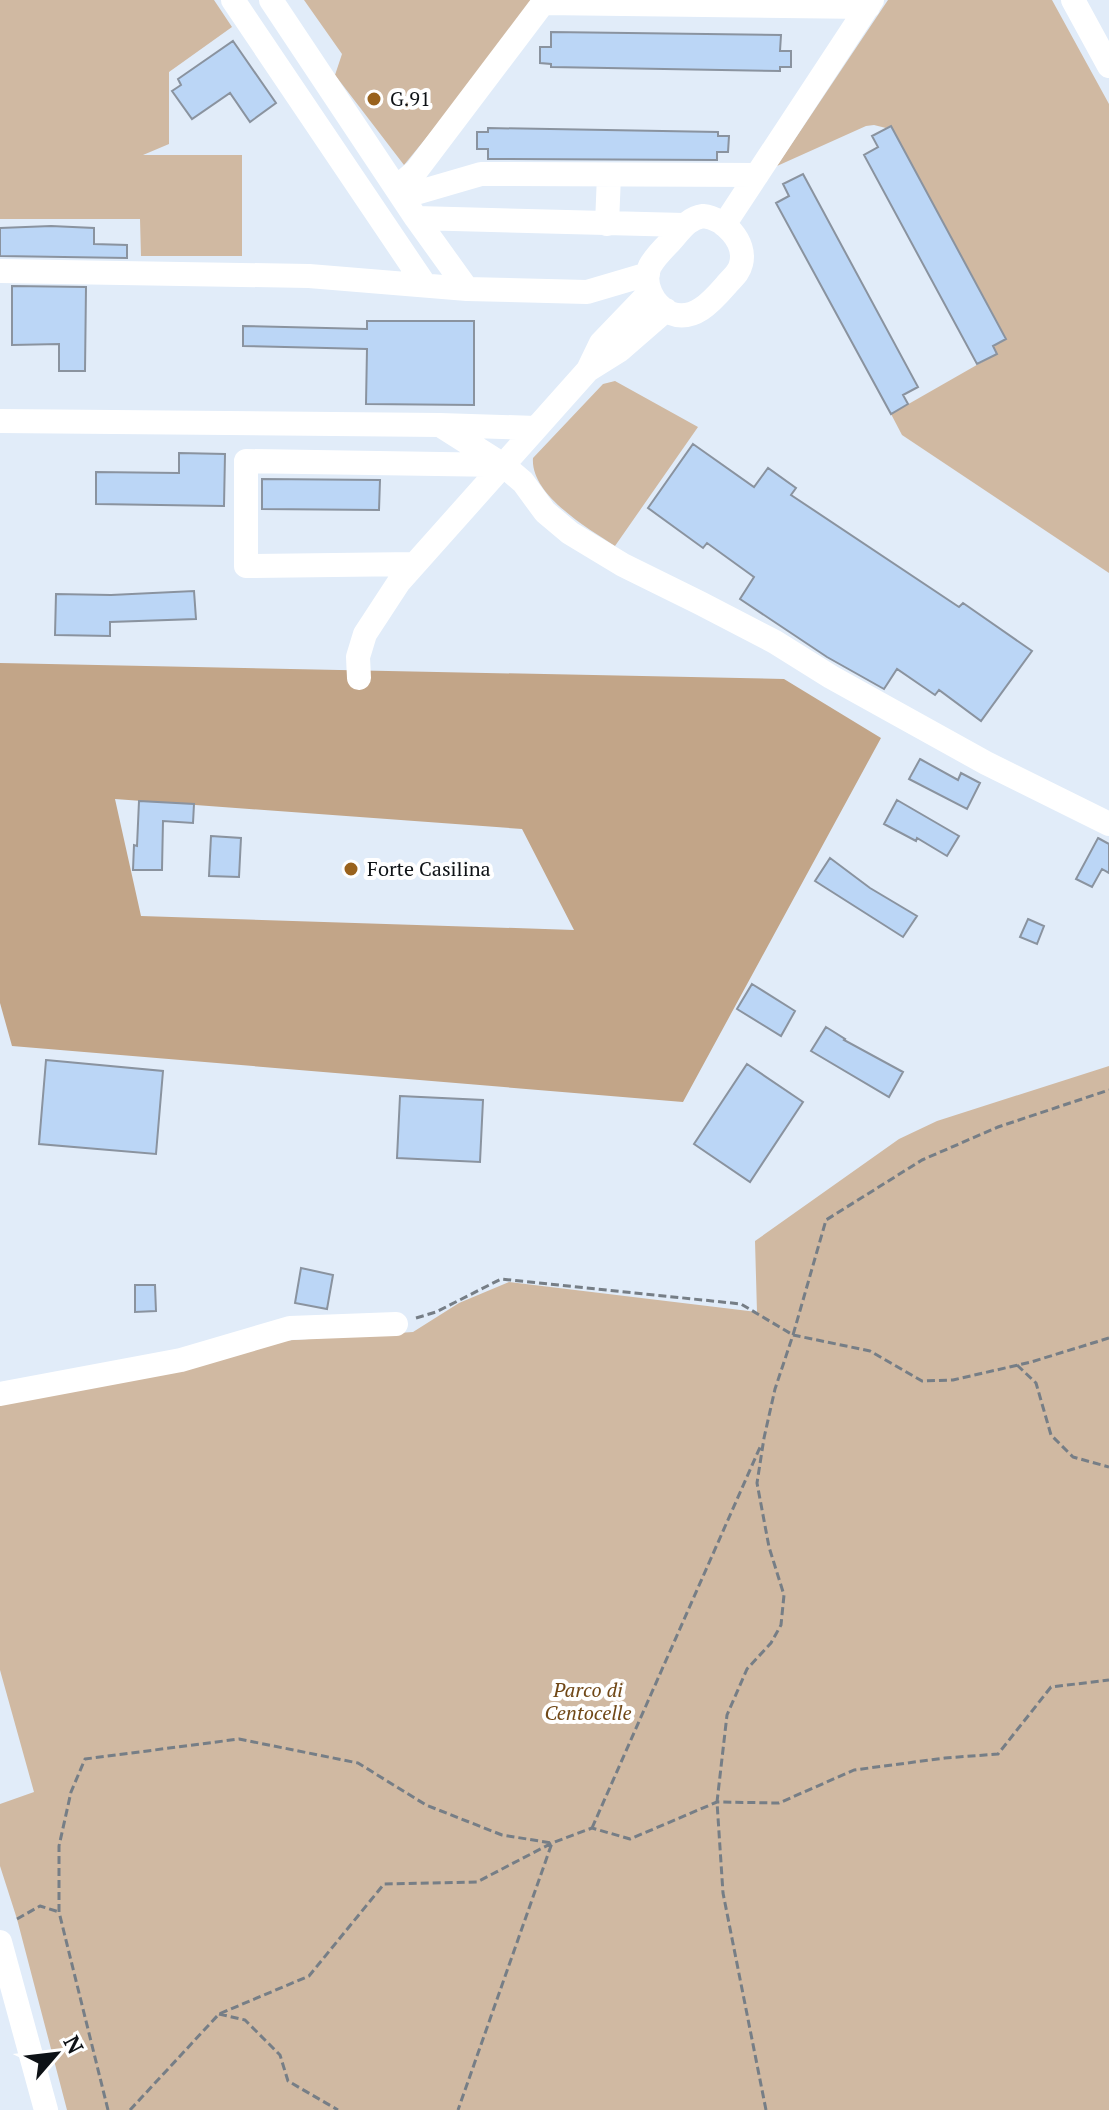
<svg xmlns="http://www.w3.org/2000/svg" width="1109" height="2110" font-family="'PT Serif',serif">
<style>
.green{fill:#d0b9a2}
.forest{fill:#c2a588;fill-rule:evenodd}
.building{fill:#bbd6f6;stroke:#8a939f;stroke-width:2}
.lines{fill:none;stroke-linecap:round;stroke-linejoin:round}
.path{stroke:#767e86;stroke-width:3;stroke-dasharray:8 4;stroke-linecap:butt}
.minor{stroke:#fff;stroke-width:24}
.poi-dot{fill:#99621d;stroke:#fff;stroke-width:3}
.labels{text-anchor:middle;stroke-width:8;stroke-linejoin:round;paint-order:stroke}
.poi-label{font-size:20px;fill:#0e1216;stroke:#fff;text-anchor:start}
.park-label{font-size:20px;font-style:italic;fill:#704817;stroke:#fff}
</style>
<rect width="100%" height="100%" fill="#e1ecf9"/>
<path class="green" d="M0,0H214L232,27L169,72V144L143,155H242V256H141L140,219H0Z
M304,0H539L404,165L335,75L342,54Z
M888,0H1052L1109,104V573L902,435L891,414L996,354L993,346L1006,338L891,126L886,128L874,125L866,126L777,166Z
M615,381L698,427L615,546C589,529 530,495 533,458L603,384Z
M1109,1066V2110H67L17,1919L0,1866V1804L34,1792L0,1670V1405L279,1341L413,1332L459,1303L509,1282L757,1312L755,1241L899,1139L937,1121Z"/>
<path class="forest" d="M0,663L784,679L881,738L683,1102L12,1046L0,1003ZM115,799L522,829L574,930L141,916Z"/>
<path class="building" d="M551,32L781,35L780,51H791V67H780V71L551,67V64L540,63V47H551Z
M233,41L276,103L250,122L230,93L192,119L172,91L181,85L178,79Z
M891,126L1006,339L993,346L997,354L977,364L864,155L878,147L872,136Z
M488,128L718,132V136H729L728,152H717V160L488,159V149H477V132H488Z
M803,174L918,387L903,395L908,404L891,414L776,203L789,196L783,184Z
M51,226L94,228V244L127,245V258L0,256V228Z
M12,286L86,287L85,371H59V344L12,345Z
M367,321H474V405L366,404L367,349L243,346V326L367,329Z
M693,444L754,487L768,468L796,488L791,495L959,607L963,603L1032,651L981,721L939,690L935,695L897,669L884,689L827,657L740,599L754,577L707,543L703,548L648,508Z
M179,453L225,454L224,506L96,504V472L179,473Z
M262,479L380,480L379,510L262,509Z
M194,591L196,619L110,622V636L55,635L56,594L111,595Z
M920,759L958,780L961,773L980,783L967,809L909,779Z
M897,800L959,836L947,856L917,838L916,841L884,824Z
M139,801L194,804L193,823L163,821L162,870H133L134,845L137,846Z
M211,836L241,838L239,877L209,876Z
M1098,838L1109,844V873L1102,869L1092,887L1076,879Z
M830,858L870,888L917,916L903,937L815,881Z
M1028,919L1044,926L1037,944L1020,937Z
M752,984L795,1011L781,1036L737,1009Z
M826,1027L845,1039L844,1040L903,1072L889,1097L811,1051Z
M46,1060L163,1071L156,1154L39,1144Z
M747,1064L803,1102L750,1182L694,1144Z
M400,1096L483,1100L480,1162L397,1158Z
M301,1268L333,1275L327,1309L295,1303Z
M135,1285H155L156,1311L135,1312Z"/>
<g class="lines">
<path class="path" d="M416,1318L436,1312L501,1279L741,1304L793,1335L826,1220L922,1160L998,1127L1109,1090
M1017,1365L1036,1383L1051,1435L1073,1457L1109,1467
M592,1828L761,1445
M17,1919L40,1906L59,1912
M219,2014L245,2020L280,2055L288,2081L338,2110
M108,2110L59,1912V1846L71,1792L85,1759L239,1739L358,1763L426,1805L502,1835L552,1843L458,2110
M130,2110L219,2014L309,1976L384,1884L477,1882L552,1843L592,1828L630,1839L717,1802L779,1803L854,1770L945,1758L998,1754L1051,1687L1109,1680
M766,2110L723,1893L717,1802L727,1715L747,1669L771,1643L781,1625L784,1595L769,1547L757,1483L764,1438L775,1389L793,1335L870,1351L922,1381L953,1380L1031,1362L1109,1338"/>
<path class="minor" d="M233,0L425,285
M271,0L416,218L467,289
M1073,0L1109,66
M396,188L416,171L543,3L868,7
M402,197L481,174L757,175
M703,216C724,218 747,242 741,264C739,273 732,278 727,284C713,300 694,323 670,313C653,305 642,283 650,266C655,257 663,249 670,242C680,231 688,218 703,216Z
M416,218L684,225
M607,224L609,175
M724,225L872,0
M0,271L309,276L467,289L587,292L648,274
M588,370L620,350L666,310
M0,421L440,425
M503,465L440,425L536,428
M415,564L246,566V461L503,465L523,482L545,512L570,533L623,565L700,603L775,642L831,677L986,763L1109,824
M359,678L358,657L365,634L399,582L588,370L601,343L650,292
M0,1394L181,1360L290,1328L396,1324
M0,1942L46,2110"/>
</g>
<g class="poi-dot">
<circle cx="374" cy="99" r="8"/>
<circle cx="351" cy="869" r="8"/>
</g>
<g class="labels">
<g class="poi-label">
<text x="390" y="106">G.91</text>
<text x="367" y="876">Forte Casilina</text>
</g>
<g class="park-label">
<text x="588" y="1697">Parco di<tspan x="588" dy="23">Centocelle</tspan></text>
</g>
</g>
<g transform="translate(56 2054) rotate(62)" stroke="#ffffff" stroke-width="6" paint-order="stroke">
<path d="M0-6L14 30L0 20L-14 30Z" fill="#0e1216"/>
<text y="-12" font-size="22" font-weight="bold" text-anchor="middle" fill="#0e1216">N</text>
</g>
</svg>
